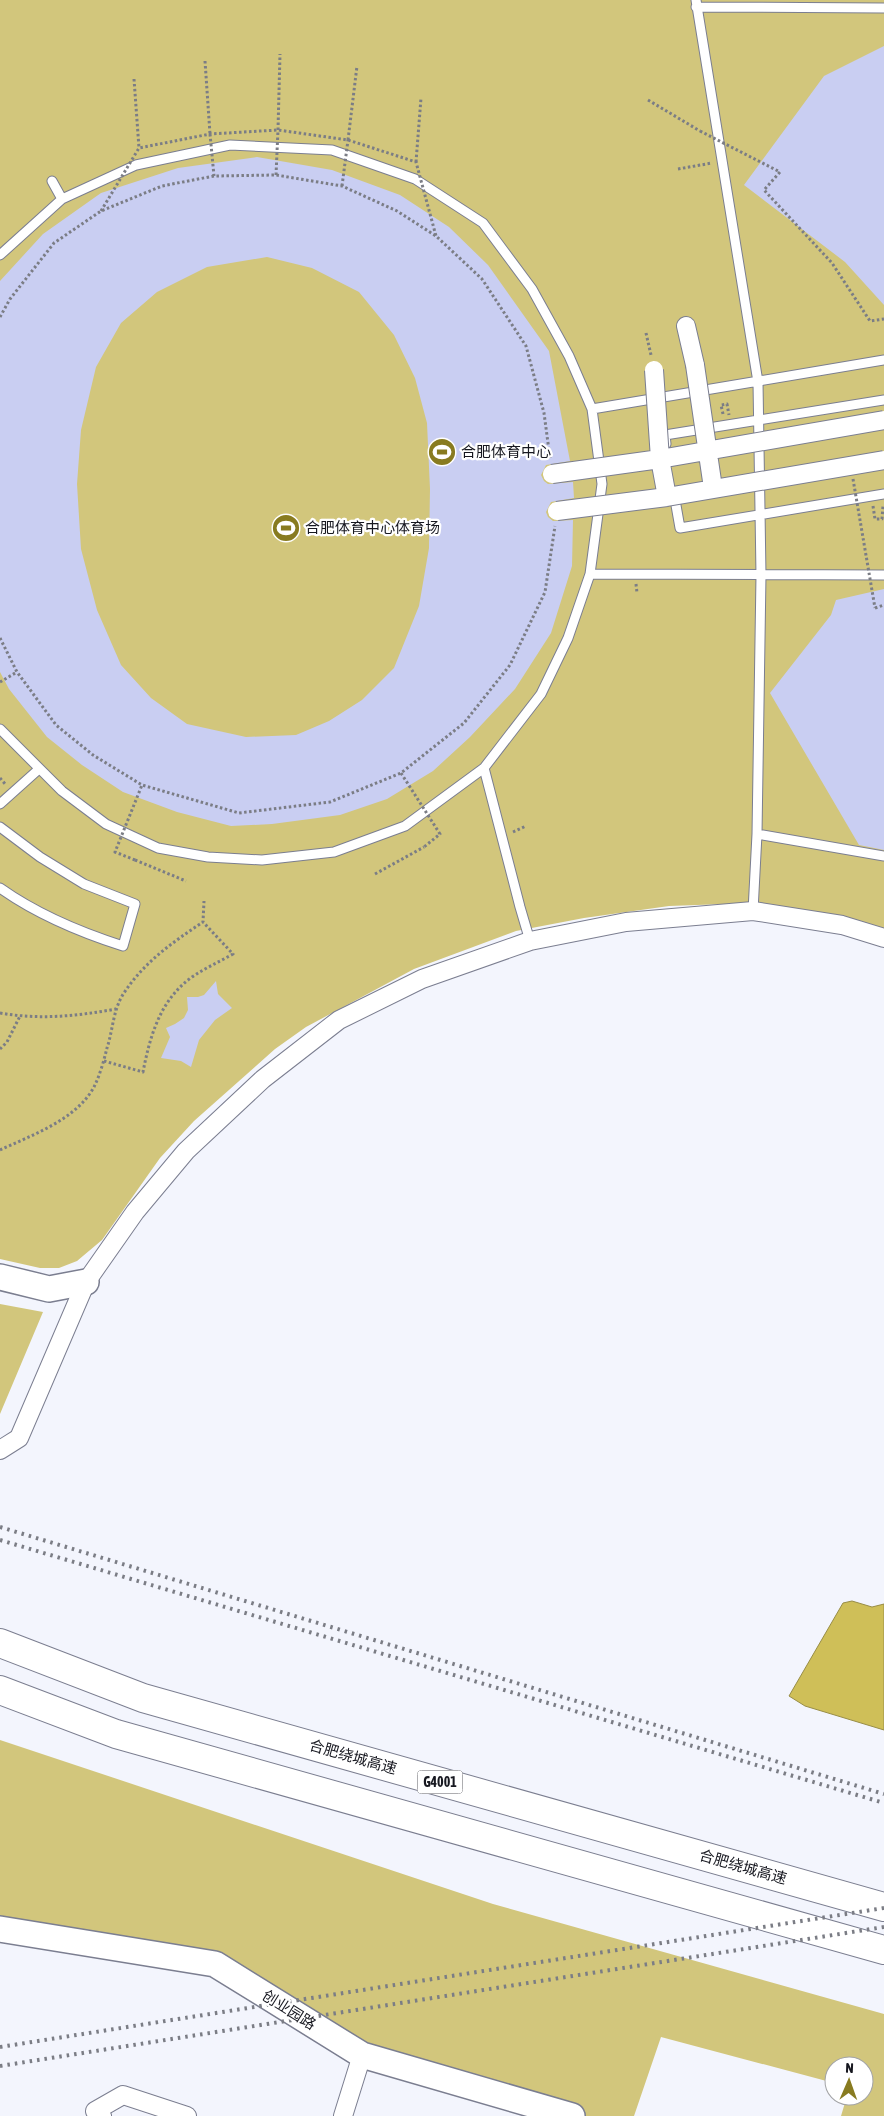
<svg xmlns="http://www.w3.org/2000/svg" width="884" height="2116" font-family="'Asap Condensed','Noto Sans SC',sans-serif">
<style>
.green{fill:#d2c67c}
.water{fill:#cfbf58;stroke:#988d47}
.building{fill:#c9cef2;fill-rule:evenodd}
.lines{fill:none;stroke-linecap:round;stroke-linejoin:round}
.lane-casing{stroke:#7b7e90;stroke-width:11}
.street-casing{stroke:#7b7e90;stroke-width:20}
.secondary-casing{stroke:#7b7e90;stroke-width:28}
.highway-casing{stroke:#7b7e90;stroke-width:30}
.path{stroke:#7b7d85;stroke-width:3;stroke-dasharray:2.5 2.5;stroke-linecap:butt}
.lane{stroke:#fff;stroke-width:9}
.street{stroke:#fff;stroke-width:18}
.secondary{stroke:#fff;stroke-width:25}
.highway{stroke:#fff;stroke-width:28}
.rail{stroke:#7b7d85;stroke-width:4;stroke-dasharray:2.5 5;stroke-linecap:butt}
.street-bridge-casing{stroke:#7b7e90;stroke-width:20;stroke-linecap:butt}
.path-bridge{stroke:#7b7d85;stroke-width:3;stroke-dasharray:2.5 2.5;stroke-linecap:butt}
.street-bridge{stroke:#fff;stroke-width:18}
.labels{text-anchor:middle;stroke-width:4.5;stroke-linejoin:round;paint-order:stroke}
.shield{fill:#fff;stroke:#5d5d63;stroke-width:1}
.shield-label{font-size:14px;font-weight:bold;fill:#171820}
.poi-label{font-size:15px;fill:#171820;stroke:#fff;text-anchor:start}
.street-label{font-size:15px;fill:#171820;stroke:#fff}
</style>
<rect width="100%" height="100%" fill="#f3f5fd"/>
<path class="green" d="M0,0H884V932L791,908L725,904L669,906L584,918L516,931L414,969L306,1027L275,1049L194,1121L160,1158L102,1240L77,1261L59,1268H40L0,1259Z
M0,1304L43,1312L0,1414Z
M0,1740L493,1904L884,2014V2116H841L847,2096H864V2066H834V2083L661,2037L634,2116H572L362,2055L215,1964L0,1929Z"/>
<path class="water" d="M852,1601L872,1607L884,1604V1730L805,1706L789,1696L843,1603Z"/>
<path class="building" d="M884,46V305L845,262L744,185L824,76Z
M257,157L332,170L400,195L449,227L488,265L549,351L570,461L546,465L541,475L544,481L548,484L573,482L574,498L551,502L546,512L548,517L553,521L573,520L572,566L551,633L515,689L470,737L433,771L387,799L340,815L272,824L231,826L177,812L123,792L82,765L47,737L9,689L0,672V281L43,234L101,193L178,168ZM267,257L312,268L359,292L394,335L415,378L427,423L430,489L429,548L419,606L394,668L362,700L329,721L296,735L246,737L187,724L151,698L121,665L97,610L81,549L77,484L81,430L96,367L121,323L157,292L207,267Z
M884,589V850L859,845L770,693L831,615L836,600Z
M216,981L218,994L232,1008L215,1020L199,1040L191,1067L181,1061L161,1058L170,1037L166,1028L175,1024L184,1018L188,1010L187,997H198L204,995Z"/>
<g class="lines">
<defs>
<path id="lane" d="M696,0L758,382L761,575L757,834L753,911
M696,7L884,8
M52,181L62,199
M0,255L62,199L136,165L230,145L332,150L415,179L483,223L532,289L569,356L592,409L602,484L590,574L568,638L541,694L484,768L405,826L334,852L262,860L208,857L158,848L106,824L62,791L0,729
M592,409L884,360
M666,444L665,435L884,400
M674,494L680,528L884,494
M590,574L884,575
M484,768L520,907L530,941
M0,804L39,769
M0,827L40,857L84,884L135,904L123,946C79,932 38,915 0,888
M757,834L884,856"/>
<path id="street" d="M686,326L695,365
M0,1450L19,1438L86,1282L135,1212L186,1151L263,1079L339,1020L422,979L530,941L626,922L753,911L842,925L884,938
M102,2116L95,2111L123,2095L187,2116
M343,2116L362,2055"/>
<path id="secondary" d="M0,1277L49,1289L86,1282
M0,1929L215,1964L362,2055L572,2116"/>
<path id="highway" d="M0,1643L143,1698L884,1907
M0,1690L116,1734L884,1950"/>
</defs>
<use href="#lane" class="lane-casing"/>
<use href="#street" class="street-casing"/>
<use href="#secondary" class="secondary-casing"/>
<use href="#highway" class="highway-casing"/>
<path class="path" d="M205,61L210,134
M134,79L139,148
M648,100L700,131
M278,130L280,54
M348,140L357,66
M416,162L421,98
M678,169L712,163
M0,317L10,299L54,243L101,211L162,186L214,176L276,175L342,186L397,211L436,236L482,279L526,346L544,413L550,458
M646,333L651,355
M723,414L721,405L727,404L729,415
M873,506L875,519H882L883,506
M636,584L637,593
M875,608L884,605
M0,638L17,672L56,725L93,755L142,785L239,813L330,802L401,773L464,723L510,665L545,592L555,526
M0,682L17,672
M0,778L6,785
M513,832L526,826
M135,860L186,881
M375,874L424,847
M0,1013C40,1020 77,1016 116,1009
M0,1049L7,1042L20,1016
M104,1061L143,1072C150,1036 160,1000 192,977C205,968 219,962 233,954L203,922L204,901
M0,1150C32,1135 76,1120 94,1087C100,1075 104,1060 107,1048C113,1030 113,1009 124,993C144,962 173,942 203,922"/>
<use href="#lane" class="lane"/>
<use href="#street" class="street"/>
<use href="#secondary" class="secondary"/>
<use href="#highway" class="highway"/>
<path class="rail" d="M0,1527L884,1794
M0,1540L884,1803
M0,2047L884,1908
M0,2066L884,1927"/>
<defs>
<path id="street-bridge" d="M695,365L713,488
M654,370L660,459L667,497
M552,474L660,459L884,420
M557,511L667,497L884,460"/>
</defs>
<use href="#street-bridge" class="street-bridge-casing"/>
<path class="path-bridge" d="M700,131L780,172L764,190L832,263L870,321L884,319
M210,134L214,176
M276,175L278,130
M342,186L348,140
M101,211L139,148L210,134L278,130L348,140L416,162L436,236
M853,479L875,608
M401,773L440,834L424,847
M135,860L115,852L142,785"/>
<use href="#street-bridge" class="street-bridge"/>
</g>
<defs>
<symbol id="stadium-disc" viewBox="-11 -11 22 22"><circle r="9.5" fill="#887b20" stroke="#fff"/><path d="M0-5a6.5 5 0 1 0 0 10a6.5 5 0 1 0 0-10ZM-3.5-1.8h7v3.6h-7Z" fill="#fff"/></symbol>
</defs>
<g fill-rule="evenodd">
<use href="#stadium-disc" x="426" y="436" width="32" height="32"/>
<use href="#stadium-disc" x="270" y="512" width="32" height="32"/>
</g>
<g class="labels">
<rect class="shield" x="417.5" y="1770.5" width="45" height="23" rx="4"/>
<g class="shield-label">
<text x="440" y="1787">G4001</text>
</g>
<g class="poi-label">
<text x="461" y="457">合肥体育中心</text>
<text x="305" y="533">合肥体育中心体育场</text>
</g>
<g class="street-label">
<text transform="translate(353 1757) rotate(16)" y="5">合肥绕城高速</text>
<text transform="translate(743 1867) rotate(16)" y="5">合肥绕城高速</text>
<text transform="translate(289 2010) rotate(32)" y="5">创业园路</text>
</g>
</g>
<g transform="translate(849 2081) rotate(2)"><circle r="24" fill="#ffffff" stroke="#a2a3a6"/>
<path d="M0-4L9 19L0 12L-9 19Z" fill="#887b20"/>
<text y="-8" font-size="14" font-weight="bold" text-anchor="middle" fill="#171820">N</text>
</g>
</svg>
